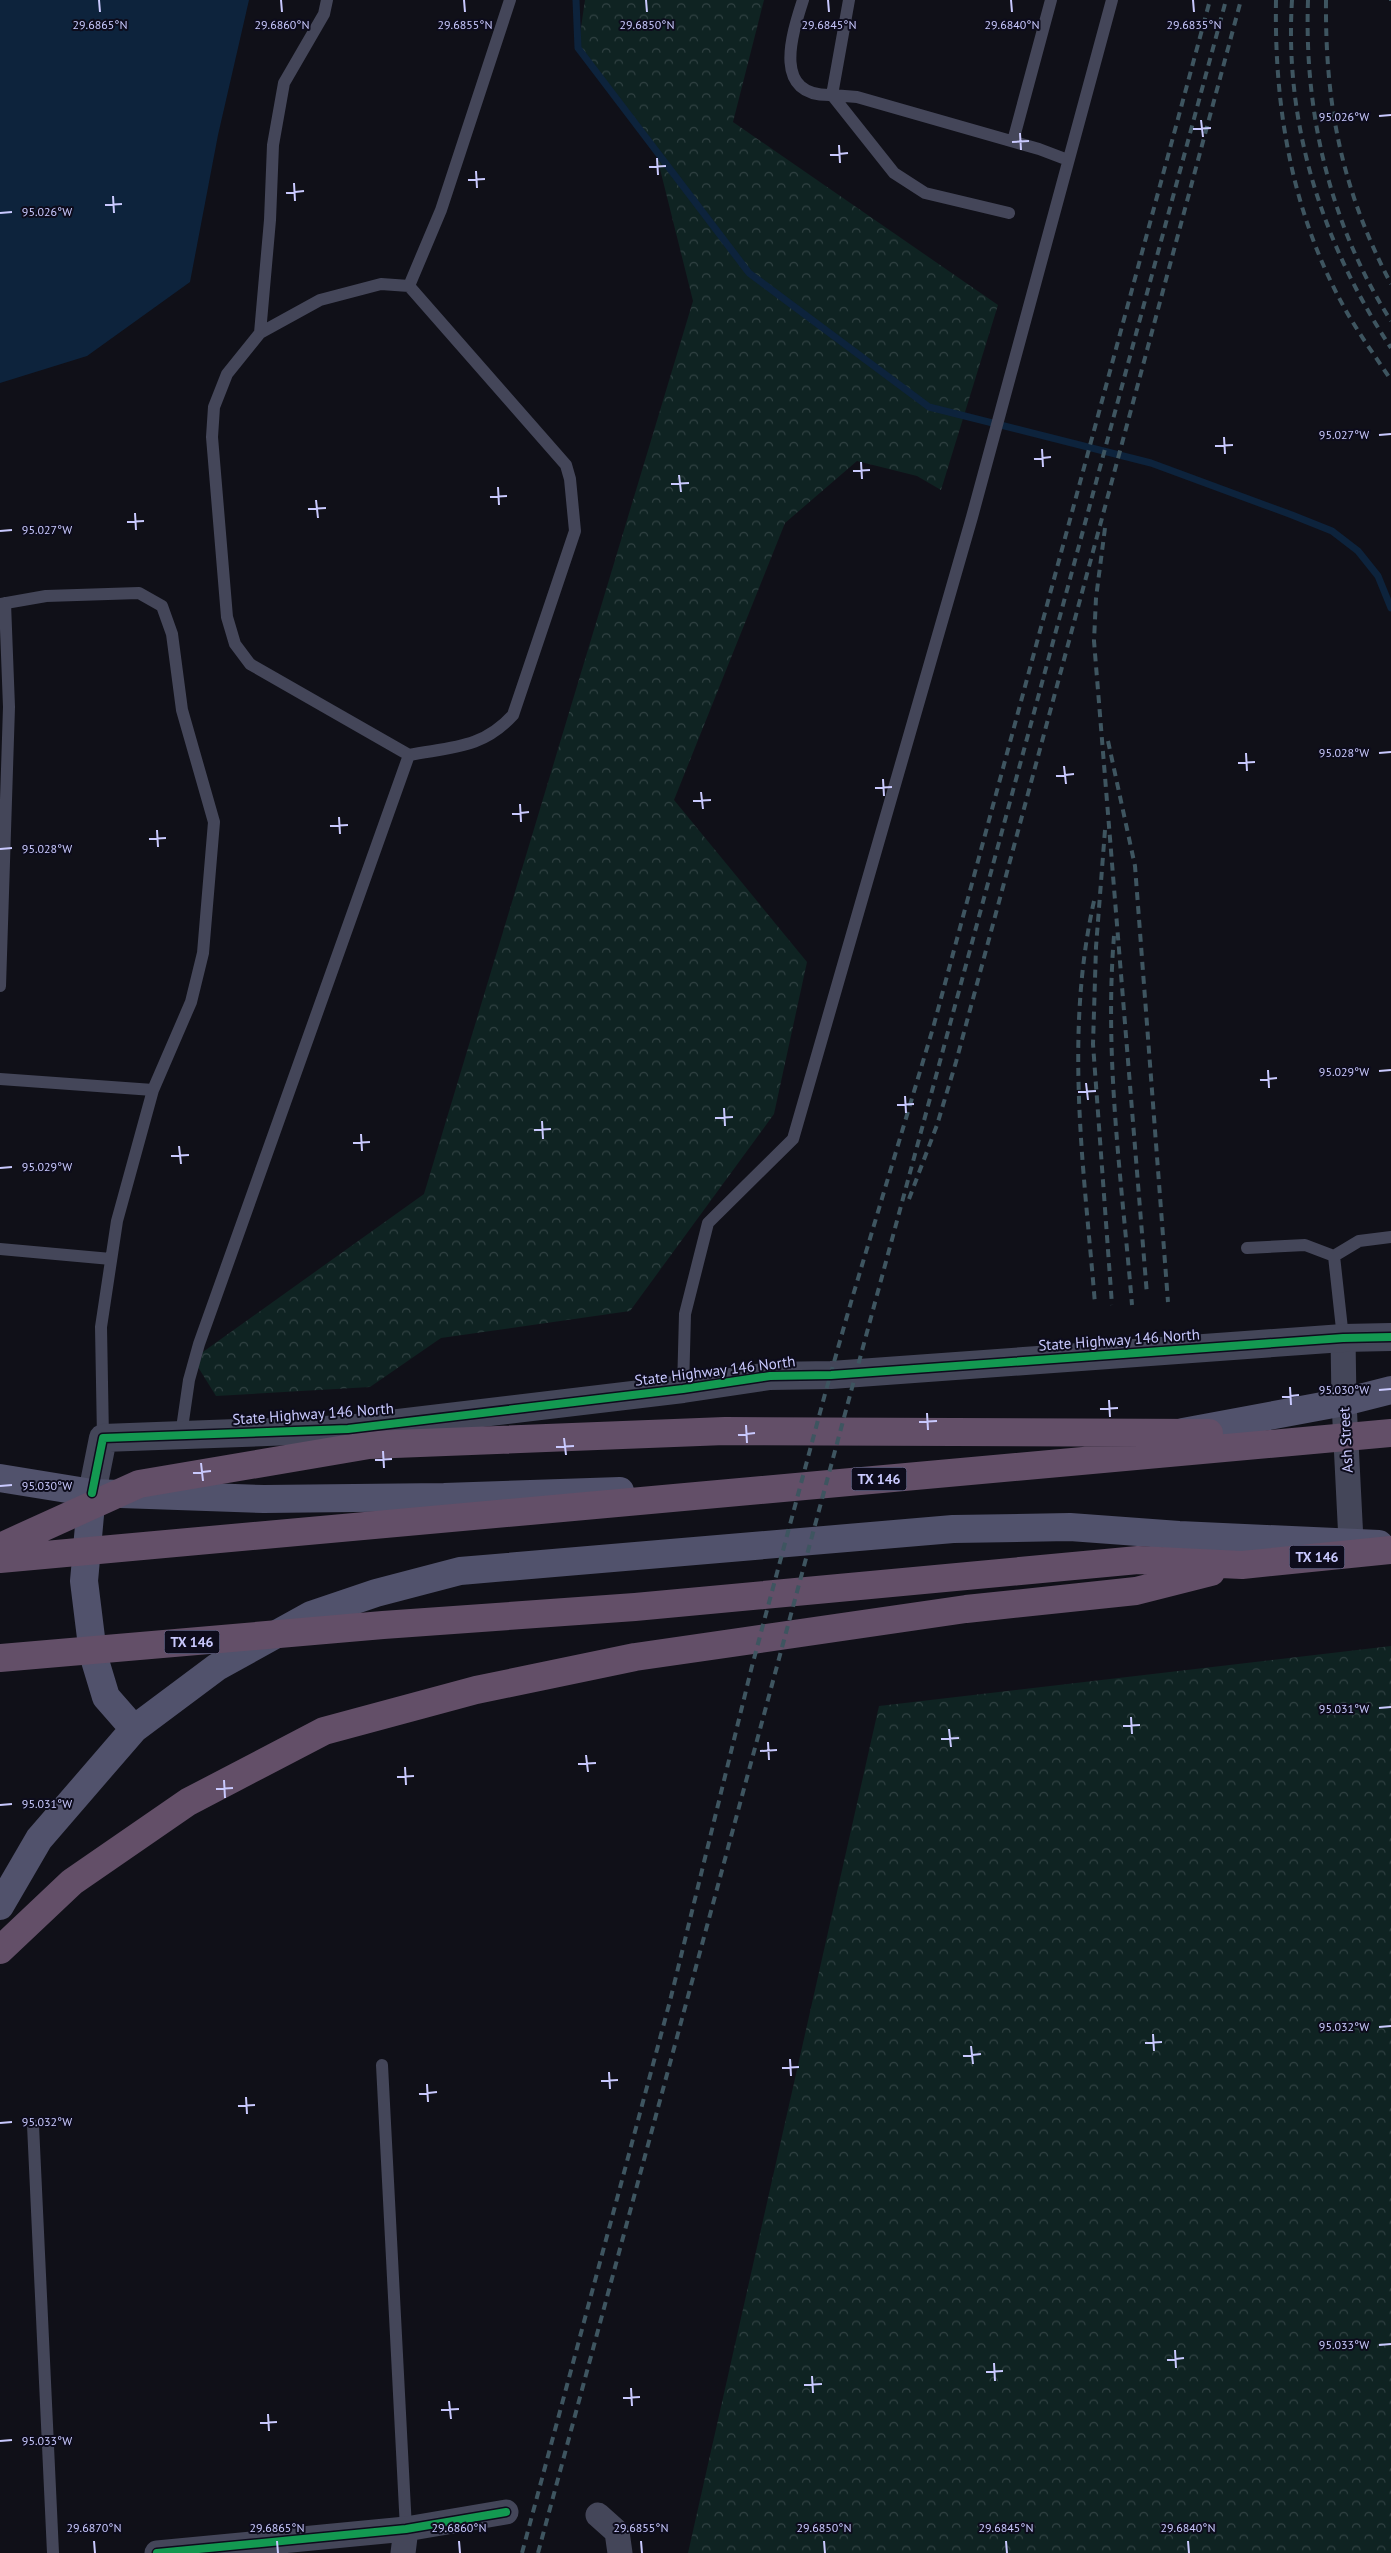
<svg xmlns="http://www.w3.org/2000/svg" width="1391" height="2553" font-family="'PT Sans',sans-serif">
<style>
.forest{fill:url(#forest-crowns)}
.water{fill:#0d233c}
.lines{fill:none;stroke-linecap:round;stroke-linejoin:round}
.stream{stroke:#0d233c;stroke-width:7}
.service{stroke:#444659;stroke-width:12}
.minor{stroke:#444659;stroke-width:25}
.tertiary{stroke:#444659;stroke-width:28}
.secondary{stroke:#51526c;stroke-width:28}
.motorway{stroke:#634f68;stroke-width:28}
.rail{stroke:#3e5560;stroke-width:4;stroke-dasharray:8 6;stroke-linecap:butt}
.cycleway-casing{stroke:#0d0c1c;stroke-width:11}
.cycleway{stroke:#139951;stroke-width:8}
.ticks{fill:none;stroke:#c9c9fe;stroke-width:2}
.labels{text-anchor:middle;stroke-width:4;stroke-linejoin:round;paint-order:stroke}
.shield{fill:#0d0c1c;stroke:#9190ba;stroke-width:1}
.shield-label{font-size:14px;font-weight:bold;fill:#c9c9fe}
.street-label{font-size:15px;fill:#c9c9fe;stroke:#0d0c1c}
.ticks-label{font-size:12px;text-anchor:middle;fill:#c9c9fe;stroke:#0d0c1c;stroke-width:4;stroke-linejoin:round;paint-order:stroke}
</style>
<defs>
<pattern id="forest-crowns" width="20" height="18" patternUnits="userSpaceOnUse" patternTransform="scale(1.25)"><rect width="20" height="18" fill="#0f2322"/><path d="M2 6a3 3 0 1 1 6 0M12 15a3 3 0 1 1 6 0" fill="none" stroke="#314243"/></pattern>
</defs>
<rect width="100%" height="100%" fill="#101018"/>
<path class="forest" d="M585,0H764L733,122L998,305L941,490L917,476L857,461L785,523L674,800L807,962L774,1114L630,1311L441,1338L370,1387L216,1396L193,1359L424,1194L693,301L656,153L578,48Z
M1391,1646V2553H688L879,1706Z"/>
<path class="water" d="M0,0H249L218,135L190,282L87,356L0,383Z"/>
<g class="lines">
<path class="stream" d="M576,0L578,48L749,273L929,407L1151,463L1292,515L1332,531L1358,551L1378,576L1391,608"/>
<path class="service" d="M803,0C791,37 772,97 832,95L894,173L925,193L1009,213
M849,0L832,95L857,97L1039,149L1068,160
M1013,141L1051,0
M409,286L441,210L510,0
M260,333L270,220L273,145L284,83L324,14L327,0
M0,604L46,596L139,593L162,606L172,634L182,710L214,822L203,953L191,1002L153,1090L117,1221L101,1327L103,1438
M0,986L9,707L5,603
M0,1079L153,1090
M1247,1248L1305,1245L1334,1256L1343,1338
M0,1249L111,1259
M1334,1256L1359,1241L1391,1237
M683,1389L685,1314L708,1223L793,1139L972,517L1112,0
M181,1435L189,1380L199,1344L409,755L250,664L235,644L227,617L212,437L214,407L227,374L260,333L320,300L381,284L409,286L566,465L570,479L575,531L513,715C482,749 451,747 409,755
M382,2065L406,2529
M33,2125L53,2553"/>
<path class="minor" d="M1343,1338L1344,1402L1351,1541
M598,2515L617,2532L620,2553
M157,2553L406,2529L506,2512
M403,2553L406,2529"/>
<path class="tertiary" d="M92,1493L103,1438L348,1429L683,1389L770,1376L831,1375L1343,1338L1391,1337"/>
<path class="secondary" d="M1183,1432L1344,1402L1391,1390
M0,1478L92,1493L264,1499L444,1497L620,1491
M92,1493L84,1581L93,1654L106,1697L134,1729
M0,1906L39,1839L134,1729L217,1667L311,1615L376,1593L460,1571L953,1529L1070,1527L1179,1535L1379,1544"/>
<path class="motorway" d="M0,1547L139,1484L369,1445L725,1431L1209,1433
M0,1559L1391,1433
M0,1658L383,1625L635,1607L1138,1560L1242,1565L1391,1550
M0,1950L72,1882L188,1802L324,1731L476,1690L635,1657L966,1609L1136,1591L1211,1572"/>
<path class="rail" d="M1276,0C1274,111 1293,219 1349,316C1362,338 1377,359 1391,380
M1292,0C1284,125 1323,245 1391,348
M1308,0C1304,113 1330,225 1391,321
M1326,0C1325,106 1342,190 1391,284
M1391,0V1
M1105,528L1096,598L1094,641L1147,1295
M1108,741L1135,866L1168,1302
M1105,830L1096,947L1093,1044L1112,1305
M1094,901C1064,1036 1084,1168 1095,1304
M1114,936C1104,1059 1122,1183 1132,1305
M909,1199L937,1125L956,1062L1241,0
M522,2553L670,2001L752,1666L825,1394L851,1302L933,1028L1210,0
M538,2553L1226,0"/>
<defs>
<path id="cycleway" d="M92,1493L103,1438L348,1429L683,1389L770,1376L831,1375L1343,1338L1391,1337
M157,2553L406,2529L506,2512"/>
</defs>
<use href="#cycleway" class="cycleway-casing"/>
<use href="#cycleway" class="cycleway"/>
</g>
<path class="ticks" d="M99,0L100,12M281,0L282,12M464,0L465,12M646,0L647,12M828,0L829,12M1011,0L1012,12M1193,0L1194,12M1379,116L1391,115M1201,120L1203,137M1193,129L1211,128M1020,133L1021,150M1012,142L1029,141M839,145L840,163M830,155L848,153M657,158L658,175M649,167L666,166M476,171L477,188M468,180L485,179M294,183L295,201M286,193L304,191M113,196L114,213M105,205L122,204M0,213L12,212M1379,435L1391,434M1224,437L1225,454M1215,446L1233,445M1042,449L1043,467M1034,459L1051,457M861,462L862,479M853,471L870,470M679,475L681,492M671,484L689,483M498,487L499,505M490,497L507,496M316,500L318,518M308,509L326,508M135,513L136,530M127,522L144,521M0,531L12,530M1246,753L1247,771M1379,753L1391,752M1238,763L1255,762M1064,766L1066,784M1056,776L1074,774M883,779L884,796M875,788L892,787M701,792L703,809M693,801L711,800M520,804L521,822M512,814L529,812M339,817L340,834M330,826L348,825M157,830L158,847M149,839L166,838M0,849L12,848M1268,1070L1269,1088M1379,1071L1391,1070M1260,1080L1277,1078M1086,1083L1088,1100M1078,1092L1096,1091M905,1096L906,1113M897,1105L914,1104M724,1108L725,1126M715,1118L733,1117M542,1121L543,1139M534,1130L551,1129M361,1134L362,1151M353,1143L370,1142M179,1146L181,1164M171,1156L189,1155M0,1168L12,1167M1290,1387L1291,1405M1379,1390L1391,1389M1282,1397L1299,1395M1109,1400L1110,1417M1100,1409L1118,1408M927,1413L928,1430M919,1422L937,1421M746,1425L747,1443M738,1435L755,1433M564,1438L566,1455M556,1447L574,1446M383,1451L384,1468M375,1460L392,1459M201,1463L203,1481M193,1473L211,1471M0,1486L12,1485M1379,1708L1391,1707M1131,1717L1132,1734M1123,1726L1140,1725M949,1729L951,1747M941,1739L959,1738M768,1742L769,1760M760,1751L777,1750M586,1755L588,1772M578,1764L596,1763M405,1767L406,1785M397,1777L414,1776M224,1780L225,1798M216,1789L233,1788M0,1805L12,1804M1379,2027L1391,2026M1153,2034L1154,2051M1145,2043L1162,2042M971,2046L973,2064M963,2056L981,2054M790,2059L791,2076M782,2068L799,2067M609,2072L610,2089M601,2081L618,2080M427,2084L428,2102M419,2094L437,2092M246,2097L247,2114M238,2106L255,2105M0,2123L12,2122M1379,2345L1391,2344M1175,2350L1176,2368M1167,2360L1184,2358M994,2363L995,2381M986,2372L1003,2371M812,2376L813,2393M804,2385L822,2384M631,2388L632,2406M623,2398L640,2397M449,2401L451,2419M441,2410L459,2409M268,2414L269,2431M260,2423L277,2422M0,2441L12,2440M94,2541L95,2553M277,2541L278,2553M459,2541L460,2553M641,2541L642,2553M824,2541L825,2553M1006,2541L1007,2553M1188,2541L1189,2553"/>
<g class="labels">
<g class="shield">
<rect x="851.5" y="1467.5" width="55" height="23" rx="4"/>
<rect x="1289.5" y="1545.5" width="55" height="23" rx="4"/>
<rect x="164.5" y="1630.5" width="55" height="23" rx="4"/>
</g>
<g class="shield-label">
<text x="879" y="1484">TX 146</text>
<text x="1317" y="1562">TX 146</text>
<text x="192" y="1647">TX 146</text>
</g>
<g class="street-label">
<text transform="translate(1119 1340) rotate(-4)" y="5">State Highway 146 North</text>
<text transform="translate(715 1371) rotate(-7)" y="5">State Highway 146 North</text>
<text transform="translate(313 1414) rotate(-4)" y="5">State Highway 146 North</text>
<text transform="translate(1346 1440) rotate(-93)" y="5">Ash Street</text>
</g>
</g>
<g class="ticks-label">
<text x="100" y="29">29.6865°N</text>
<text x="282" y="29">29.6860°N</text>
<text x="465" y="29">29.6855°N</text>
<text x="647" y="29">29.6850°N</text>
<text x="829" y="29">29.6845°N</text>
<text x="1012" y="29">29.6840°N</text>
<text x="1194" y="29">29.6835°N</text>
<text x="1344" y="121">95.026°W</text>
<text x="47" y="216">95.026°W</text>
<text x="1344" y="439">95.027°W</text>
<text x="47" y="534">95.027°W</text>
<text x="1344" y="757">95.028°W</text>
<text x="47" y="853">95.028°W</text>
<text x="1344" y="1076">95.029°W</text>
<text x="47" y="1171">95.029°W</text>
<text x="1344" y="1394">95.030°W</text>
<text x="47" y="1490">95.030°W</text>
<text x="1344" y="1713">95.031°W</text>
<text x="47" y="1808">95.031°W</text>
<text x="1344" y="2031">95.032°W</text>
<text x="47" y="2126">95.032°W</text>
<text x="1344" y="2349">95.033°W</text>
<text x="47" y="2445">95.033°W</text>
<text x="94" y="2532">29.6870°N</text>
<text x="277" y="2532">29.6865°N</text>
<text x="459" y="2532">29.6860°N</text>
<text x="641" y="2532">29.6855°N</text>
<text x="824" y="2532">29.6850°N</text>
<text x="1006" y="2532">29.6845°N</text>
<text x="1188" y="2532">29.6840°N</text>
</g>
</svg>
